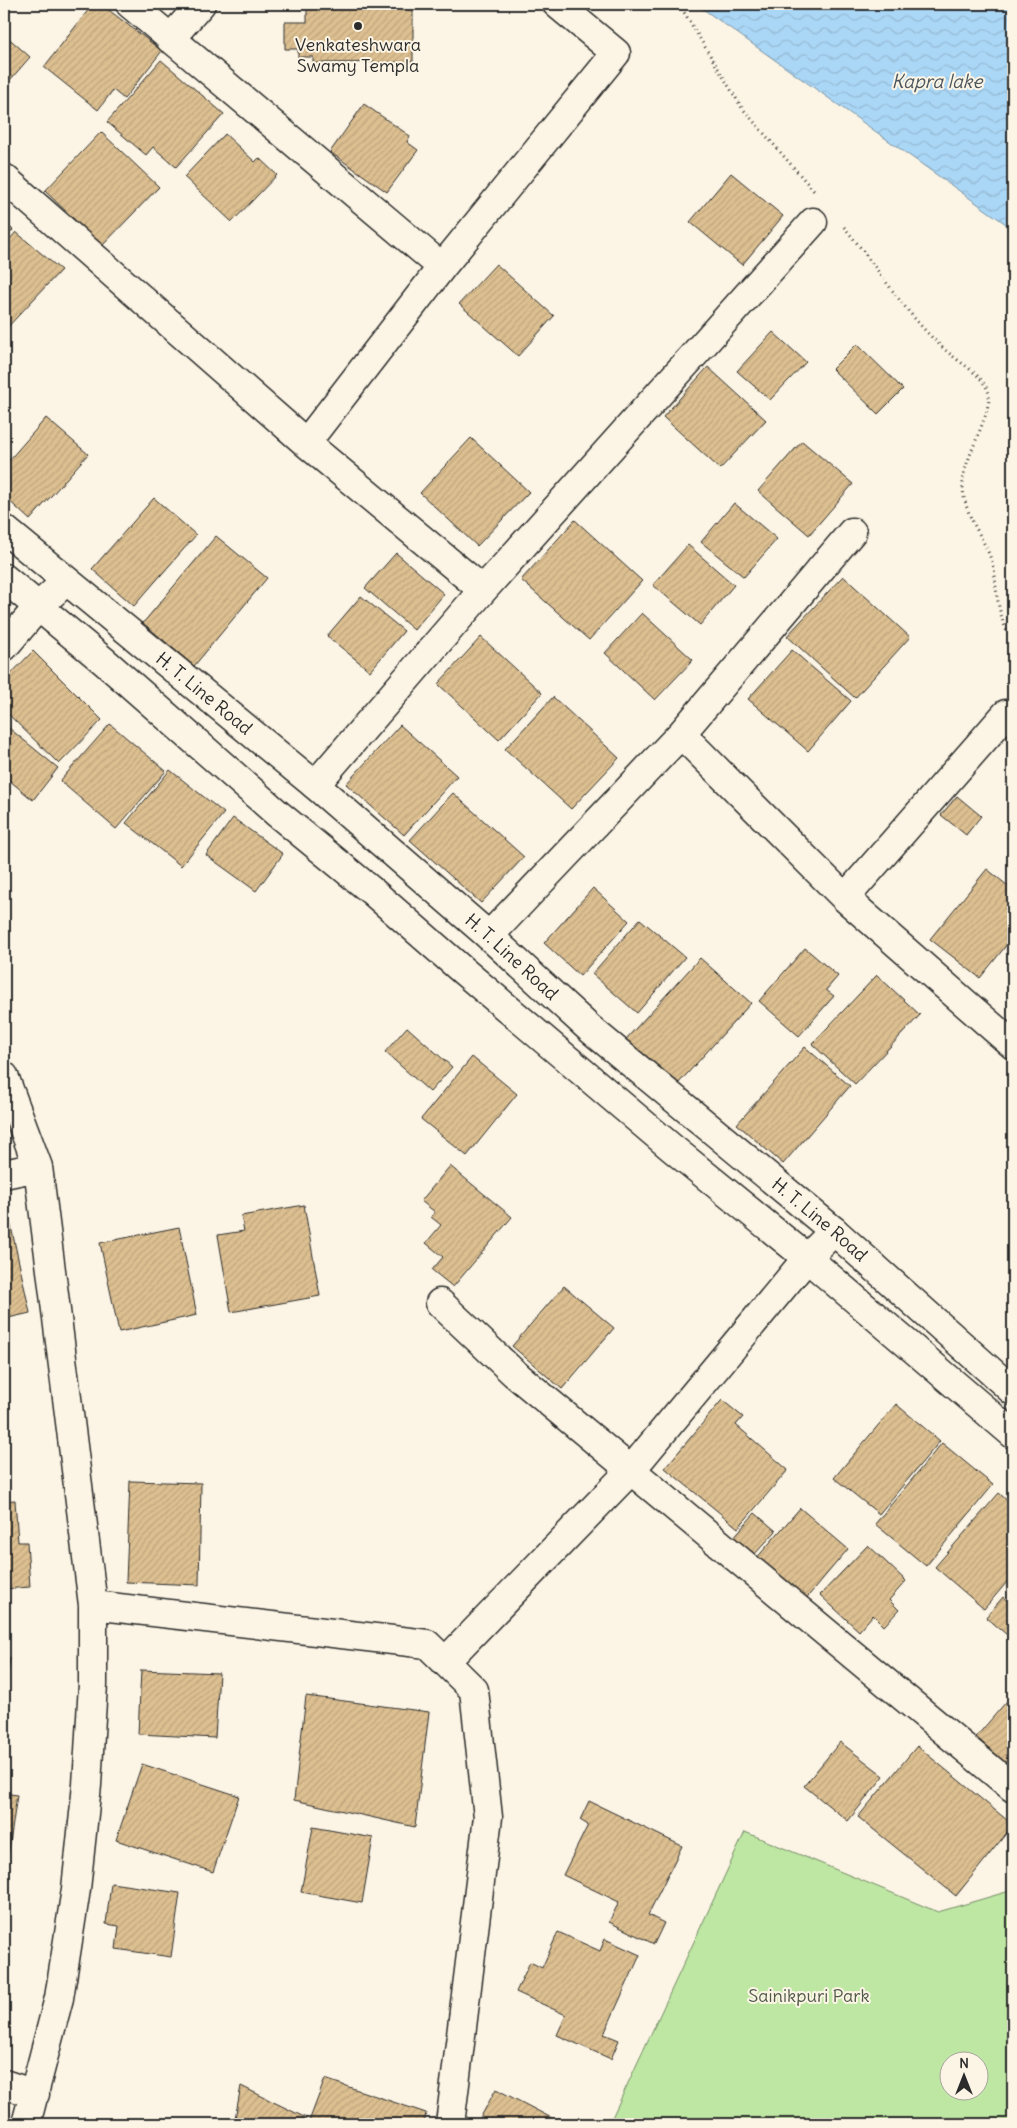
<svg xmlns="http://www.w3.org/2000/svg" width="1017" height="2128" font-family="Delius,sans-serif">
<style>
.park{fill:#bee7a3;stroke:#748967;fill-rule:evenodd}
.water{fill:url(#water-waves);stroke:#7892a5}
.building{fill:url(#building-hatch);stroke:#2b2b2b}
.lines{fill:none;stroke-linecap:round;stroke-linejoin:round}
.minor-casing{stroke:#2b2b2b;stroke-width:31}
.tertiary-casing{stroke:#2b2b2b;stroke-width:31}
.path{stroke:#2b2b2b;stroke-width:3;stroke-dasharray:1 4;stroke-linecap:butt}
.minor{stroke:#fcf5e5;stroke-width:28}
.tertiary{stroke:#fcf5e5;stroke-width:28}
.poi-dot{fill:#2b2b2b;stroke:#fcf5e5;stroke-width:2}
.labels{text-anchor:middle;stroke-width:4;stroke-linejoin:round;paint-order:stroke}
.poi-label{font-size:18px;fill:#2b2b2b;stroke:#fcf5e5}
.street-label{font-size:18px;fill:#2b2b2b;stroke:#fcf5e5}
.park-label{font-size:18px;fill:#505a49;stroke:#fcf5e5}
.water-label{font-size:19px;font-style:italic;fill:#4b565e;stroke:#fcf5e5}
</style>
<defs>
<pattern id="water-waves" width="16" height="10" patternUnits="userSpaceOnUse" patternTransform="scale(1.25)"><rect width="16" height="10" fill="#abd7f6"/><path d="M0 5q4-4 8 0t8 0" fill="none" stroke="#93b9d3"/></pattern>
<pattern id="building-hatch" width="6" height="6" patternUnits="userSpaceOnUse" patternTransform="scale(1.25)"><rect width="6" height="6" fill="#ddc091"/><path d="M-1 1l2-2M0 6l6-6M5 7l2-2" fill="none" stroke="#bea57d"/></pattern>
</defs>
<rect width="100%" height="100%" fill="#fcf5e5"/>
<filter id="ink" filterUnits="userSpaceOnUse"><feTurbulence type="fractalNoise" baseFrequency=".02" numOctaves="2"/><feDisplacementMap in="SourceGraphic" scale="10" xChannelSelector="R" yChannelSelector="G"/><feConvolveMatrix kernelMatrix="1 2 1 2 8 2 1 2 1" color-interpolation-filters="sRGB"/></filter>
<g filter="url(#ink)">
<path class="park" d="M745,1832L938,1912L1013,1890V2124H609ZM950,2060H980V2090H950Z"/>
<path class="water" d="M696,4H1013V229Z"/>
<path class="building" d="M93,4H101L162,51L124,99L113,90L98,110L44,67Z
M386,4V7H413V62L313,63V57H298V49H285V22H307V5Z
M4,34L30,57L4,87Z
M161,60L224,114L176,167L153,147L146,155L107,122Z
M364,104L410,136L407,142L418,150L387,192L330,152Z
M101,132L159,187L102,246L45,191Z
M225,134L255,162L259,158L277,175L232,222L184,177Z
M731,173L783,216L742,265L690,222Z
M4,221L13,230L4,240Z
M16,232L61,270L4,331V246Z
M496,264L554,316L518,356L459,304Z
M773,332L806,362L770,400L737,371Z
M857,344L903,389L878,414L832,369Z
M708,367L766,420L720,469L663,417Z
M46,418L88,454L30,520L4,496V466Z
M471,438L529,492L477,546L420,493Z
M802,441L853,484L809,535L758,491Z
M154,498L196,535L134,606L92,569Z
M734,503L777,539L744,577L701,542Z
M575,520L642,581L589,640L521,580Z
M216,536L267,578L194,666L143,623Z
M688,545L734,585L700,625L653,585Z
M396,553L444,594L414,630L365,588Z
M843,576L910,637L855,698L787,636Z
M361,596L404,631L370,671L327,636Z
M642,613L693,660L655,700L605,653Z
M481,637L542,693L499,740L438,684Z
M792,650L851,701L808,751L748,699Z
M33,651L102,720L59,764L4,710V681Z
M553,697L619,758L571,809L505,749Z
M4,724L58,768L33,800L4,776Z
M110,724L166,771L116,829L60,781Z
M400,725L457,776L404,835L346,784Z
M170,770L224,813L181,866L126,823Z
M453,793L524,857L481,903L410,840Z
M957,796L981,816L966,835L941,815Z
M233,818L283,854L256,891L206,855Z
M987,869L1013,890V937L980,978L930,939Z
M593,888L629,921L580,976L544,943Z
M640,919L685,957L637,1013L592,974Z
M805,948L838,976L826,990L834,996L799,1036L759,1001Z
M700,958L751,1003L677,1085L626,1039Z
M877,975L920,1015L855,1084L812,1044Z
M407,1027L452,1067L430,1092L385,1052Z
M805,1047L850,1086L783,1164L737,1124Z
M472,1057L517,1094L467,1156L421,1119Z
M450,1166L512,1217L453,1287L432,1270L443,1257L426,1243L441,1225L431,1217L435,1212L421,1201Z
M304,1205L320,1296L231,1312L218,1235L244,1231L241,1216Z
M7,1208L30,1313L4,1319V1209Z
M179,1227L197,1315L119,1332L100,1243Z
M564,1286L614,1328L562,1389L512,1346Z
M722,1400L743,1417L736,1425L788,1470L738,1528L665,1468Z
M896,1404L940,1441L879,1514L834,1478Z
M942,1443L993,1485L926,1566L875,1524Z
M130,1481L201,1483L199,1585L126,1582Z
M999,1493L1013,1506V1575L984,1609L935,1567Z
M15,1500L18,1542H27L30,1587L4,1589V1501Z
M800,1508L848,1549L804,1601L755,1560Z
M755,1513L776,1531L752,1557L732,1539Z
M868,1545L906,1581L889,1600L899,1610L884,1626L873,1615L859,1631L820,1595Z
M1003,1597L1013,1606V1640L986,1617Z
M4,1657L10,1658L4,1709Z
M141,1670L219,1673L215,1738L138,1734Z
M1013,1694V1760L1009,1766L976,1737Z
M306,1696L429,1712L415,1827L294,1800Z
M840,1742L884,1776L848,1821L804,1786Z
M917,1746L1013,1825L956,1896L858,1817Z
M142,1764L239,1796L213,1872L116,1840Z
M4,1793L17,1795L4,1885Z
M589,1801L682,1846L648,1915L664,1923L654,1944L609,1922L619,1902L563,1875L588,1825L580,1820Z
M313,1827L373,1838L362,1903L301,1892Z
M111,1883L180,1893L171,1957L116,1949L119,1926L106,1924Z
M558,1932L600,1951L605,1939L640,1955L604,2034L619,2040L611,2059L557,2035L566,2015L516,1992L530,1962L542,1968Z
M325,2079L426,2113L424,2124H308Z
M241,2086L306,2118L303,2124H234Z
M496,2089L563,2124H477Z
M84,2117L102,2124H81Z"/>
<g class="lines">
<defs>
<path id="minor" d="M130,4L442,267
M170,39L201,4
M4,178L306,443L483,590
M306,443L442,267L616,53L557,4
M4,647L38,607L66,581
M681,734L845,898L1013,1045
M315,785L483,590L813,222
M845,898L1006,714
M489,936L681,734L852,532
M4,1076L38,1167L93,1605V1684L87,1785L76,1889L59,1998L26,2124
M4,1174L38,1167
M440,1303L514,1373L1013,1788
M93,1605L427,1644L474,1690L488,1817L450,2124
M445,1662L631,1470L807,1258L834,1231
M4,2084L35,2094"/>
<g id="tertiary">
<path id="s1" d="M4,529L315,785L489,936L589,1028L834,1231L1013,1391"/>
<path d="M4,578L105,662L278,814L373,892L461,969L672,1148L807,1258L1013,1434"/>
</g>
</defs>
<use href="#minor" class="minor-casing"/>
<use href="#tertiary" class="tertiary-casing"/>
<path class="path" d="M679,4L742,108L814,191
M844,227C879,269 908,319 950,354C962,364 982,375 988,391C995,407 965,457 963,480C961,514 984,535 993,565C996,574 995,585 997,595C999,612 1005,629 1013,645"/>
<use href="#minor" class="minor"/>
<use href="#tertiary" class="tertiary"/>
</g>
</g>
<circle class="poi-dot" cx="358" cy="26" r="5"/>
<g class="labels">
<g class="poi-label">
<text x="358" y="51">Venkateshwara<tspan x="358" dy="21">Swamy Templa</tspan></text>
</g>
<g class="street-label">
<text dy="6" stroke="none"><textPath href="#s1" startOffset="259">H. T. Line Road</textPath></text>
<text dy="6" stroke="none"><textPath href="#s1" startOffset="664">H. T. Line Road</textPath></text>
<text dy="6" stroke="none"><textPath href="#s1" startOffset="1069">H. T. Line Road</textPath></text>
</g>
<g class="park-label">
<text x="809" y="2002">Sainikpuri Park</text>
</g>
<g class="water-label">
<text x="937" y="88">Kapra lake</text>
</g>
</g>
<rect width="1017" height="2128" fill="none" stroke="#fcf5e5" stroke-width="20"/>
<rect x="10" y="10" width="997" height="2108" fill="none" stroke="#2b2b2b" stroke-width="2" filter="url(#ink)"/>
<g transform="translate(964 2076)"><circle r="24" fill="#fcf5e5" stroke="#a8a49b"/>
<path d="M0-4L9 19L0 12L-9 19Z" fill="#2b2b2b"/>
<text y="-8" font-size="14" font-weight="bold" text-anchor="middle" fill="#2b2b2b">N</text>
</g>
</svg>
